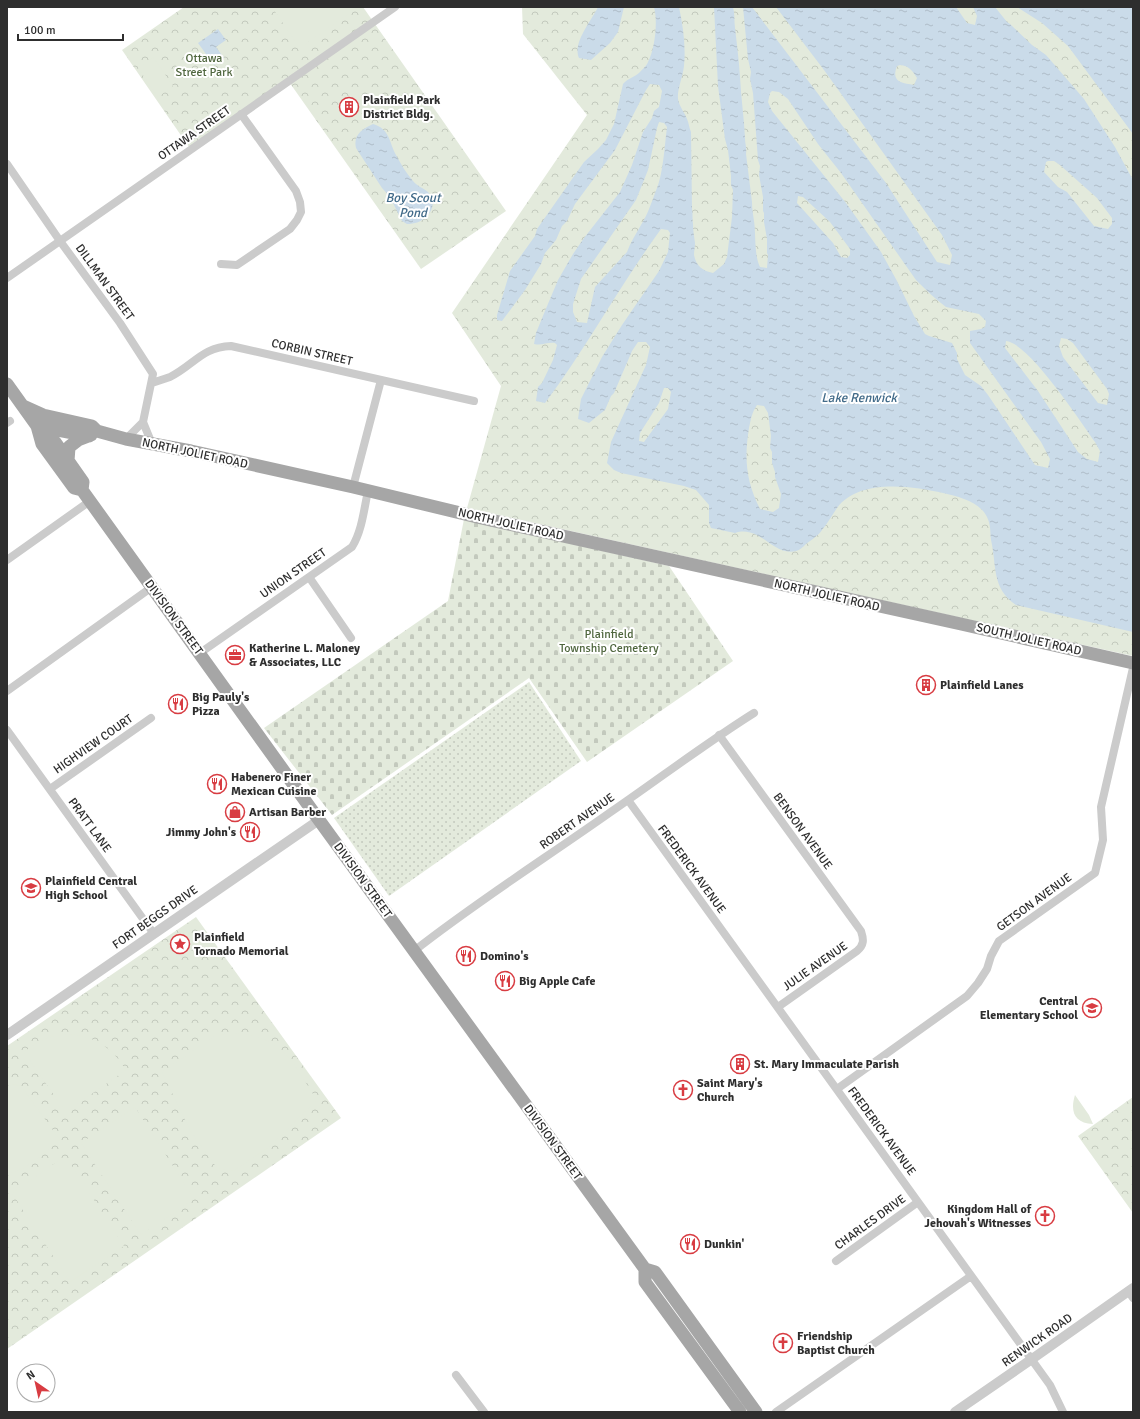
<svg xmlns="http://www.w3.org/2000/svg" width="1140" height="1419" font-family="Signika,sans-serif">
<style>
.grass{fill:url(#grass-dots)}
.forest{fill:url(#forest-crowns)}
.cemetery{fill:url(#cemetery-stones)}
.garden{fill:#e3eadc}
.water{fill:url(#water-ripples);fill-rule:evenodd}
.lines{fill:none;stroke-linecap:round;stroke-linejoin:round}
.minor{stroke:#cbcbcb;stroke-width:8}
.tertiary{stroke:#cbcbcb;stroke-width:10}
.primary{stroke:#a6a6a6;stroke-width:13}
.labels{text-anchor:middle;stroke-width:4;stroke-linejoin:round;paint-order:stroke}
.park-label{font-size:12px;fill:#4f663e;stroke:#fff}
.poi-label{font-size:12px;font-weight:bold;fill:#2e2e2e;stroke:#fff;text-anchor:start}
.street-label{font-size:12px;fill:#2e2e2e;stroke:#fff}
.water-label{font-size:13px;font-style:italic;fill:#426b89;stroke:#fff}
</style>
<defs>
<pattern id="grass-dots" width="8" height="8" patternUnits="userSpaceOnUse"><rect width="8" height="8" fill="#e3eadc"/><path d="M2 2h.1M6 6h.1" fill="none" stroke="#c3c9bd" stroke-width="1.8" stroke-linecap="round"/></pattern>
<pattern id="forest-crowns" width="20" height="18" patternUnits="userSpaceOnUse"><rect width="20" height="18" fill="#e3eadc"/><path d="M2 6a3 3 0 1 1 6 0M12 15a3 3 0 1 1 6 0" fill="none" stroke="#c3c9bd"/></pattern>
<pattern id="cemetery-stones" width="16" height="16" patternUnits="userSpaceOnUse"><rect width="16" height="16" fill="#e3eadc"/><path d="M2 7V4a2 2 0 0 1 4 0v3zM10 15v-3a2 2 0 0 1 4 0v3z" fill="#c3c9bd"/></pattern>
<pattern id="water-ripples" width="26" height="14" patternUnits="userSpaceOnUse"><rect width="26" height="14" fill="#cadbe9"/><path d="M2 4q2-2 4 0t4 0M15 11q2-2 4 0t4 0" fill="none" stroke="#aebcc8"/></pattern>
</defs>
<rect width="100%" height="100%" fill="#fff"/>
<path class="grass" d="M529,682L581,761L389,896L334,818Z"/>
<path class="forest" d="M184,7H363L506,211L421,269L287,79L189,147L122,50Z
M522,7H1133V656L467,508L501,386L452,313L587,115L523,34Z
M196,917L341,1118L7,1349V1046Z
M1133,1097V1213L1078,1136Z"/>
<path class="cemetery" d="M464,519L669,566L733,661L587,762L529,678L332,815L264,728L448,601Z"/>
<path class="garden" d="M272,7H358L304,45L297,44Z
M153,57L173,86L158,97L138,68Z
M237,1033C285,1038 293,1064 317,1100L269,1147L233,1171L217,1168L190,1130L162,1072L213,1037L224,1034Z
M64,1034C93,1035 111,1046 126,1070L70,1109L63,1108L24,1052C36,1042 48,1036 64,1034Z
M12,1084L21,1086L60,1140C44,1152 27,1172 7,1173V1088Z
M1075,1095L1089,1115L1093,1124C1074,1123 1070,1111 1075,1095Z
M135,1107L194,1199L141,1235L81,1143Z
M65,1156L124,1246L70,1282L12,1193Z"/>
<path class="water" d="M598,7H624L618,32L610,43L591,60L579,58C572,43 592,20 598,7Z
M654,7H679C683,26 686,46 684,66C683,76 677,90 678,99C679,106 685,113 687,119C689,123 689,128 691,132L692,209C693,214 692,219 693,224C693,230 694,236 695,243C695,247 694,251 694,255C696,266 703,271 713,273L724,264L727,257L732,217L733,190L731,185V176L728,150L725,139L718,86L714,7H733C735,14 734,21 735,28C737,45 739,61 740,77C741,97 744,118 745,138C745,144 747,148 746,154L752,202C752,209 753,214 754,221C756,234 754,255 760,267L767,268L768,255L767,253V239L764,222V213L763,211V197L759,175L760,166L758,160L753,93L750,79L751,72L748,59L743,7H752L886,183L937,262L950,265L952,255L942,235L824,70L776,7H956L967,23L975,25L977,16L973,7H995L1007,22L1010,24L1032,45L1046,55L1084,99L1115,147L1133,180V632L1016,605C991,588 997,565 991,540C990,532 991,525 987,517C979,501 959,497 943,493C912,486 859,478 837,508C832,515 828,523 822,530C818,536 811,540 806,544C803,547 800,550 796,551C773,557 760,524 735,533L711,528L709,523V505L696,490L684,486L621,473L614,470L607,463L611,442L646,365L650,347L646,342H638L632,351L614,393L611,396L605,410L589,423L578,419L581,399L602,357L622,325L659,271L668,252L670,233L668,230L661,229C620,285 587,347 545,403L536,401L538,387L542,383L553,360L557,345L555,343C547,342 542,346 534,344L536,333L545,311L558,280L573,254L584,238L620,192L632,165L643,132L652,118L654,111L659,107L662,91L659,85L650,84L646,90L615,150L575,204L567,221L562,226L556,240L545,253L541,264L525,290L502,321L497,320V315L510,271L535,236L537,229L584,162L598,149L606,140L614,124L623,84C628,78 635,77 640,72C643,69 647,65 648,62C655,49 658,21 654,7ZM900,65C909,66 912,70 917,78L914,85C901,83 891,82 897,66ZM772,91L779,92L788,99L818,144L841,173L916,280C926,290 935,299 946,307L979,314L986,321L985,327L981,329L970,331V343L1041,442L1050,459L1048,468L1035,465L988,395L981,386L965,375L957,359V353L952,343L929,336L925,334L914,316L897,281L881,252L846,203L772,111L768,102L770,93ZM659,122L664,123L667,127C665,143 663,174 657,188C652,201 648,214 641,225C636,234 630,243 627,252L595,287L587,323L577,322L573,312V304L581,279L636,200L648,170L657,128ZM1048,161H1054L1060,165L1097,198L1112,218V224L1108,229L1094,226L1067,192L1058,187L1044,172L1046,162ZM798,196L803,197L830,222L850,249V255L847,258L841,257L833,243L797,203ZM1061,338L1067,339L1073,343L1107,389L1109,394L1107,405L1098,403L1063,357L1059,346ZM1006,341C1029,343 1080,421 1095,442L1100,451L1098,462L1087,459L1078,452L1038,391L1005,348ZM664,388H668L671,392L668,409L644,442L639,441L640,433L659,403ZM757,405L764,406L768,413L771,436L770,448L772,452V463L775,472V477L781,494L779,508L773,512L760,509C746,481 744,459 749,428C751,419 752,412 757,405Z
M1017,7H1133V134L1068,46L1042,23Z
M218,29L226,40L216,47L224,58L214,65L198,43Z
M373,124C390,129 389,142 396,155C401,164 406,173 413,181C417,186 423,188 428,192C435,200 434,210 426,217C420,222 415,224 407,224L402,221L390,197L382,188L356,148C353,135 362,129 373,124Z"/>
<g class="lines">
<path class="minor" d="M7,164L60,241L120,323L153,374L143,422L126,439
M221,264L237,265L290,229L297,220L301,212L300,202L296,191L241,114
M7,278L395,7
M152,383C158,381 164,379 170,377C194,365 202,347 231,346L474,401
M143,422L152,444
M7,423L10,421
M353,487L381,380
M7,560L90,501
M309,577L351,638
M200,653L352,547C362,531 364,509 368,491
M7,691L152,587
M7,730L154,934
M719,735L861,931C864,940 864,945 857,951L778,1007
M50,789L151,718
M628,800L1050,1385L1063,1412
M414,951C475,903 541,861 605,816C655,782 703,745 754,713
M837,1089L967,996L978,983L987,969L991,956L999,941L1095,873L1103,840L1101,807L1133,668
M836,1261L918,1202
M1128,1291L1133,1298
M456,1375L484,1412
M776,1412L971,1276"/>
<path class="tertiary" d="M7,1035L319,820
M955,1412L1032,1359L1133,1288"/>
<path class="primary" d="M7,384L37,426L55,442L83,482L82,490
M23,406L43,415L92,426L97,431L126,439L191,451L353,487L477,517L961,624L1133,663
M37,426L42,444L74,488L82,490L319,820L645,1269V1282L740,1412
M37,426L89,436
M68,461L69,447L78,440L91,435
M645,1269L655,1272L756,1412"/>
</g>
<defs>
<symbol id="building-ring" viewBox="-11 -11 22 22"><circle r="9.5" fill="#fff" stroke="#d83c42" stroke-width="1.5"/><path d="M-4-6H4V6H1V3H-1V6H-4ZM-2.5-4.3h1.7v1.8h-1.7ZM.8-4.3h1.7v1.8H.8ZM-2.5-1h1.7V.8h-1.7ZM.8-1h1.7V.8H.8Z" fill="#d83c42"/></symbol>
<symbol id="office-ring" viewBox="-11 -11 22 22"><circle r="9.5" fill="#fff" stroke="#d83c42" stroke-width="1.5"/><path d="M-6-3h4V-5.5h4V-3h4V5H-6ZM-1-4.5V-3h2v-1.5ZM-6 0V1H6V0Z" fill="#d83c42"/></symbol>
<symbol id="restaurant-ring" viewBox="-11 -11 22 22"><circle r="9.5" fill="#fff" stroke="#d83c42" stroke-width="1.5"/><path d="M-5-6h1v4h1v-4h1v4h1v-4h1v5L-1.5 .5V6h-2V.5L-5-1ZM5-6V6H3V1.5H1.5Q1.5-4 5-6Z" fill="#d83c42"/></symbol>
<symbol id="shop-ring" viewBox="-11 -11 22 22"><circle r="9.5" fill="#fff" stroke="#d83c42" stroke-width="1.5"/><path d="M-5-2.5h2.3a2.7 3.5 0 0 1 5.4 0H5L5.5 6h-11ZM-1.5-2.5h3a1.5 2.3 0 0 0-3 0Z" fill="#d83c42"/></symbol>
<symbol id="school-ring" viewBox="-11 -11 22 22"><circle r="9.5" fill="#fff" stroke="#d83c42" stroke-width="1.5"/><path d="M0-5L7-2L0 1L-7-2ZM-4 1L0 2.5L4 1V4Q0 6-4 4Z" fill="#d83c42"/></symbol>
<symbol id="sight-ring" viewBox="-11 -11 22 22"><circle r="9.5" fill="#fff" stroke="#d83c42" stroke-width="1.5"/><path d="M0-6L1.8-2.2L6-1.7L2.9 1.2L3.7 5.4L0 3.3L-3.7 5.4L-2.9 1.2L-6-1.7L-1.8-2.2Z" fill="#d83c42"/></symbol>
<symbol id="church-ring" viewBox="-11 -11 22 22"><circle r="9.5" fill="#fff" stroke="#d83c42" stroke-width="1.5"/><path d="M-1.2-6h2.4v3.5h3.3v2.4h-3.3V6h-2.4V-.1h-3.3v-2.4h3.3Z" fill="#d83c42"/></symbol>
</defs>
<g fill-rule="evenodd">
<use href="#building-ring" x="338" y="96" width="22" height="22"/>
<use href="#office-ring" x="224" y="644" width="22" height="22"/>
<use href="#building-ring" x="915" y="674" width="22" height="22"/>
<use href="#restaurant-ring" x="167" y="693" width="22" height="22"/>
<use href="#restaurant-ring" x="206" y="773" width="22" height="22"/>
<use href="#shop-ring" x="224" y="801" width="22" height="22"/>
<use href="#restaurant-ring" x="239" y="821" width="22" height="22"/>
<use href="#school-ring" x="20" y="877" width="22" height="22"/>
<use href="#sight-ring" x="169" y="933" width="22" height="22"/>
<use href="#restaurant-ring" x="455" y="945" width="22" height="22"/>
<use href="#restaurant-ring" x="494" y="970" width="22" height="22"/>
<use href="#school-ring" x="1081" y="997" width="22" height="22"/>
<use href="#building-ring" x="729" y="1053" width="22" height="22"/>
<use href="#church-ring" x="672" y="1079" width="22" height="22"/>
<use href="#church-ring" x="1034" y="1205" width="22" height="22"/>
<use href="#restaurant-ring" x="679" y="1233" width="22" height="22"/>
<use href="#church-ring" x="772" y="1332" width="22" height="22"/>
</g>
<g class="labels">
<g class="park-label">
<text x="204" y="62">Ottawa<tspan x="204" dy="14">Street Park</tspan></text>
<text x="609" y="638">Plainfield<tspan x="609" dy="14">Township Cemetery</tspan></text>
</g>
<g class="poi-label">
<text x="363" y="104">Plainfield Park<tspan x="363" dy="14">District Bldg.</tspan></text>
<text x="249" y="652">Katherine L. Maloney<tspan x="249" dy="14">&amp; Associates, LLC</tspan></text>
<text x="940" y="689">Plainfield Lanes</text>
<text x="192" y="701">Big Pauly's<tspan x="192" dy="14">Pizza</tspan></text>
<text x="231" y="781">Habenero Finer<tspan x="231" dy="14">Mexican Cuisine</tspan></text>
<text x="249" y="816">Artisan Barber</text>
<text x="236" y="836" text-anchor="end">Jimmy John's</text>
<text x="45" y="885">Plainfield Central<tspan x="45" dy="14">High School</tspan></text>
<text x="194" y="941">Plainfield<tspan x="194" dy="14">Tornado Memorial</tspan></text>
<text x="480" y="960">Domino's</text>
<text x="519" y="985">Big Apple Cafe</text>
<text x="1078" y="1005" text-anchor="end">Central<tspan x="1078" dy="14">Elementary School</tspan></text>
<text x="754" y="1068">St. Mary Immaculate Parish</text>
<text x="697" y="1087">Saint Mary's<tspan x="697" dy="14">Church</tspan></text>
<text x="1031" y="1213" text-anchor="end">Kingdom Hall of<tspan x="1031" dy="14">Jehovah's Witnesses</tspan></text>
<text x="704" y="1248">Dunkin'</text>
<text x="797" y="1340">Friendship<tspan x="797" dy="14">Baptist Church</tspan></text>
</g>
<g class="street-label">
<text transform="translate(194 133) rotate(-35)" y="4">OTTAWA STREET</text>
<text transform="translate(105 282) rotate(54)" y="4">DILLMAN STREET</text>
<text transform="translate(312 352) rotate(13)" y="4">CORBIN STREET</text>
<text transform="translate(195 453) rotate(12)" y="4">NORTH JOLIET ROAD</text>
<text transform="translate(511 524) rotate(13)" y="4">NORTH JOLIET ROAD</text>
<text transform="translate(293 573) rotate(-35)" y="4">UNION STREET</text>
<text transform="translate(827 595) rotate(13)" y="4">NORTH JOLIET ROAD</text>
<text transform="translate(174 617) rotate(54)" y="4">DIVISION STREET</text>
<text transform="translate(1029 639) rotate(13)" y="4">SOUTH JOLIET ROAD</text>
<text transform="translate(93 744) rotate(-35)" y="4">HIGHVIEW COURT</text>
<text transform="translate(577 821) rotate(-35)" y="4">ROBERT AVENUE</text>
<text transform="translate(90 825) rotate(54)" y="4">PRATT LANE</text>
<text transform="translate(803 831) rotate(54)" y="4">BENSON AVENUE</text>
<text transform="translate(692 869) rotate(54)" y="4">FREDERICK AVENUE</text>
<text transform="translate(363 880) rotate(54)" y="4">DIVISION STREET</text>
<text transform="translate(1034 902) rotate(-36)" y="4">GETSON AVENUE</text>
<text transform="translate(155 917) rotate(-35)" y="4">FORT BEGGS DRIVE</text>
<text transform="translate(815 966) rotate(-35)" y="4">JULIE AVENUE</text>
<text transform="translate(882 1131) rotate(54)" y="4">FREDERICK AVENUE</text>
<text transform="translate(553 1142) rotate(54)" y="4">DIVISION STREET</text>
<text transform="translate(870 1222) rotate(-36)" y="4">CHARLES DRIVE</text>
<text transform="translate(1037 1340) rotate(-35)" y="4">RENWICK ROAD</text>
</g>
<g class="water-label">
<text x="413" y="202">Boy Scout<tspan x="413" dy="15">Pond</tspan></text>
<text x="859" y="402">Lake Renwick</text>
</g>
</g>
<rect width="1140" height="1419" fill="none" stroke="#2e2e2e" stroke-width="16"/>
<g transform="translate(36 1383) rotate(326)"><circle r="19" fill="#ffffff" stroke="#ababab"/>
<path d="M0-3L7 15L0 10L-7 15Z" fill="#d83c42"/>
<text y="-6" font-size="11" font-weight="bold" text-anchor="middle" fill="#2e2e2e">N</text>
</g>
<path d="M18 34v6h105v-6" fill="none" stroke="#2e2e2e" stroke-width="2"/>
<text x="24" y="34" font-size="12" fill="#2e2e2e" stroke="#ffffff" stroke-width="3" paint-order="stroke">100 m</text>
</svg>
